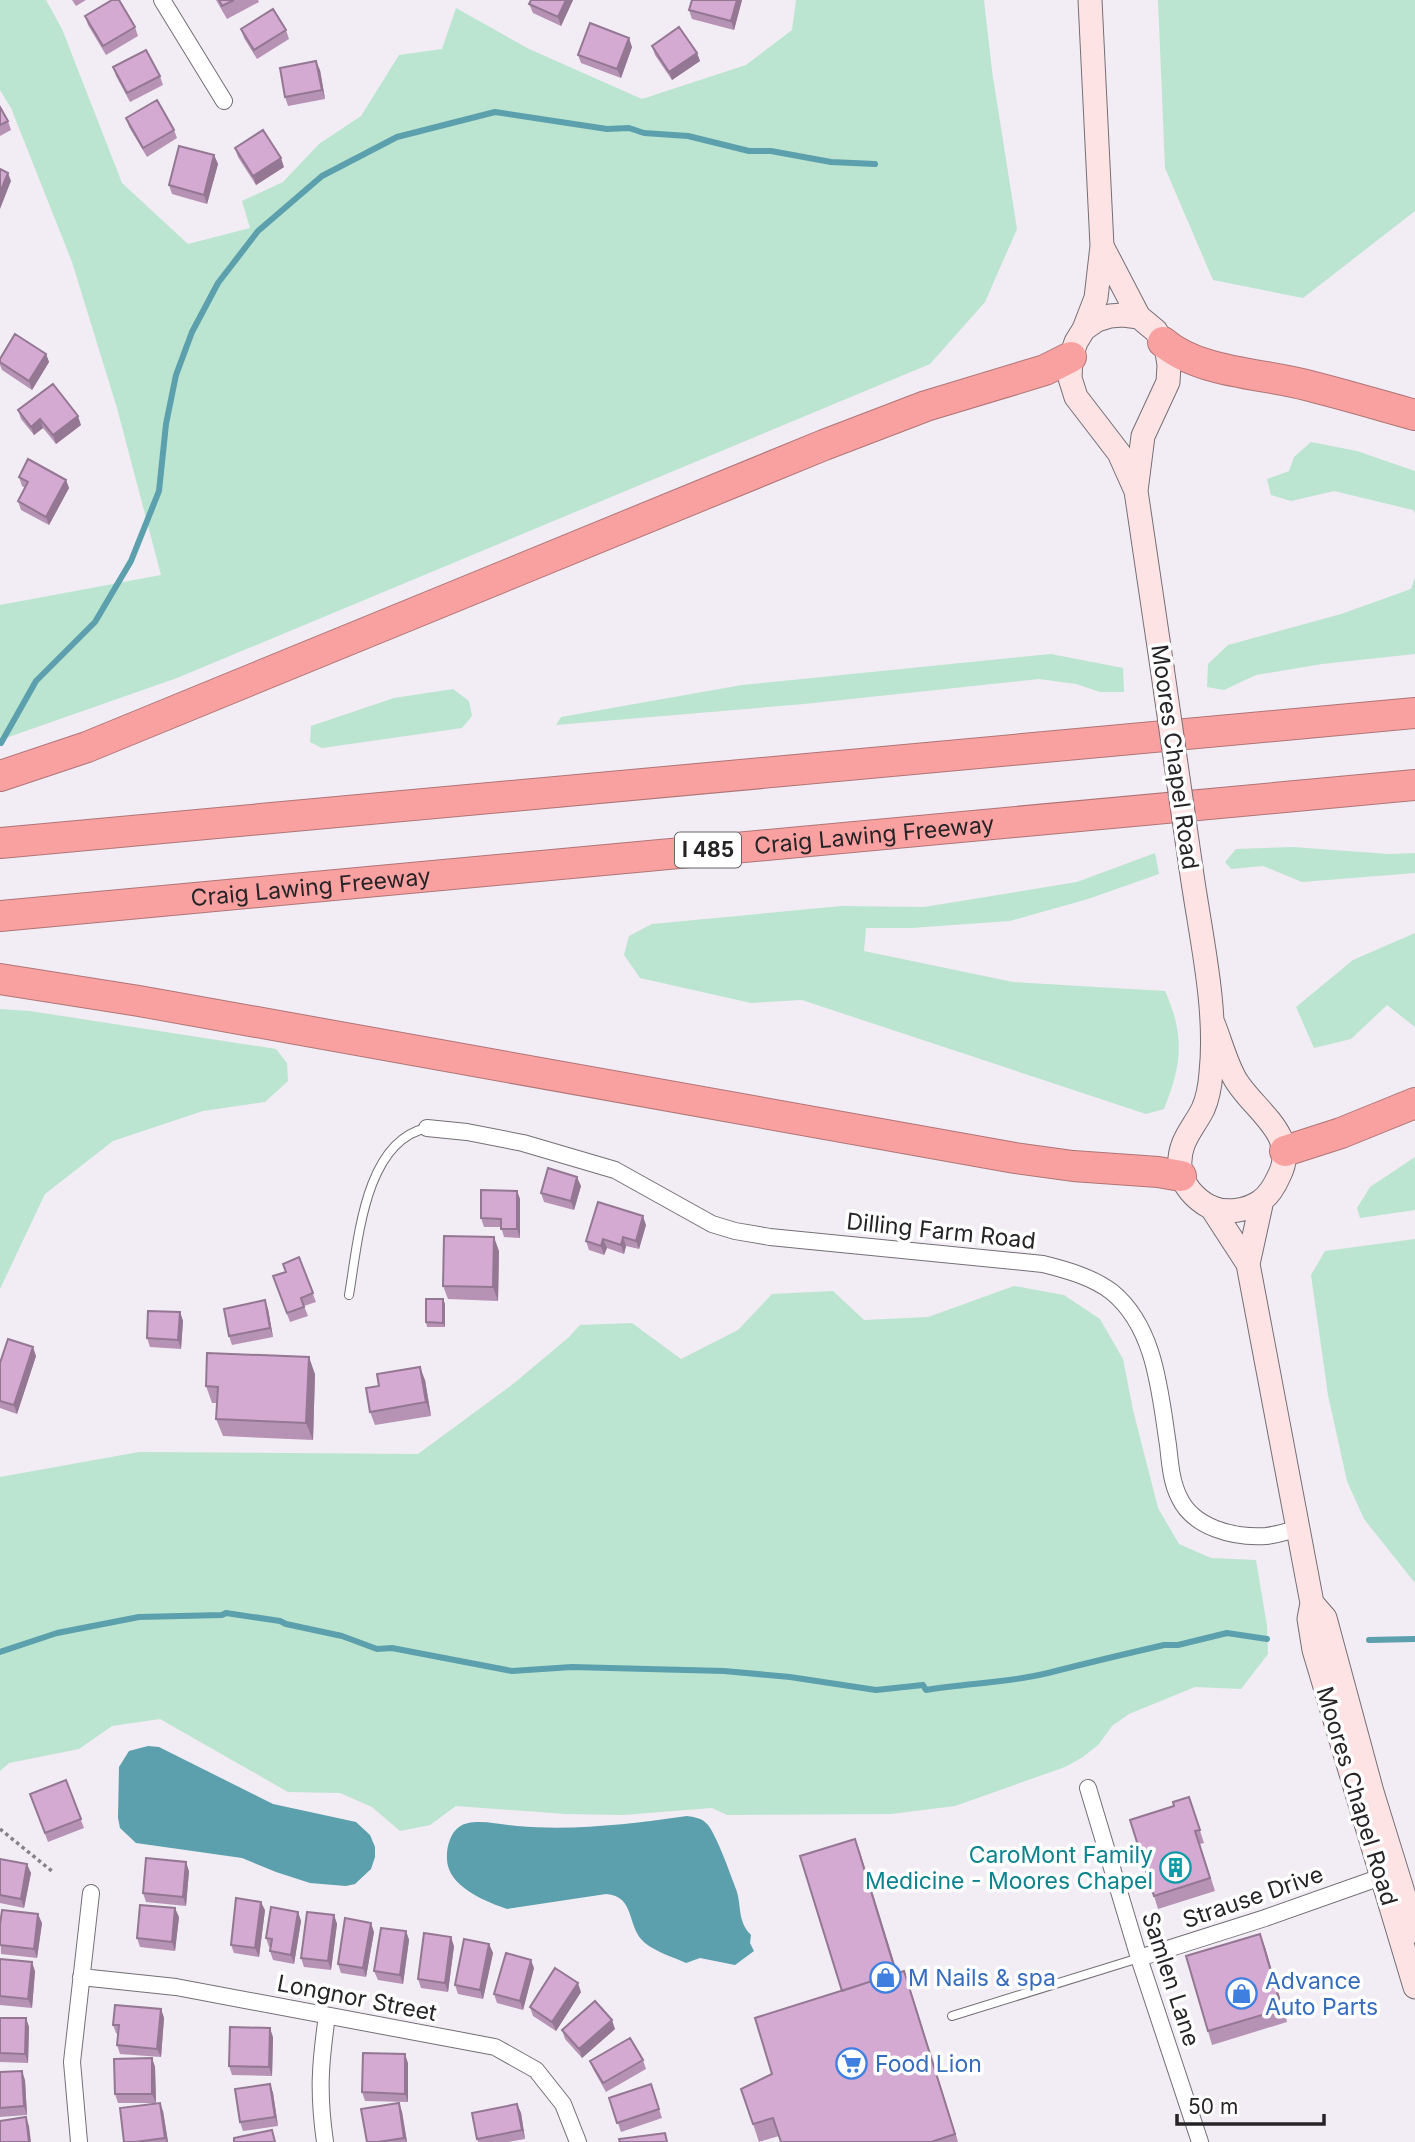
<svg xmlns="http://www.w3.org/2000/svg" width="1415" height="2142" font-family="Inter,sans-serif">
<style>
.green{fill:#bbe5d0}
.water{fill:#5ba0ac}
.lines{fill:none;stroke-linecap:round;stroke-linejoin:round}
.stream{stroke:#5ba0ac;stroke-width:6}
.service-casing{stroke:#746f76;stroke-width:10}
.minor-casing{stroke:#746f76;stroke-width:18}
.secondary-casing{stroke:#746f76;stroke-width:25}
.motorway-casing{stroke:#af7576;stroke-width:32}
.path{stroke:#858187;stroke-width:3.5;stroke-dasharray:3.5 3.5;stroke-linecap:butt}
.service{stroke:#fff;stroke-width:8}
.minor{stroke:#fff;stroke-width:16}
.secondary{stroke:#fde3e3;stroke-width:23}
.motorway{stroke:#f9a1a1;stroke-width:30}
.secondary-bridge-casing{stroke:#746f76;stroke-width:25;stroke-linecap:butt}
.secondary-bridge{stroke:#fde3e3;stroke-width:23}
.wall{fill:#b692b5}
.shaded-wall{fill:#947793}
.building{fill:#d4aad2;stroke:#947793;stroke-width:2}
.labels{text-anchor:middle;stroke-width:7;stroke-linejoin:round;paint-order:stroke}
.shield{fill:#fff;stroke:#676668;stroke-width:2}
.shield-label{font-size:21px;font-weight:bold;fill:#262427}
.street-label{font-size:23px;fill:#262427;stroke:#fff}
.culture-label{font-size:23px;fill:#0d838f;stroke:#fff;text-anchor:end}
.shop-label{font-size:23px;fill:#366cbe;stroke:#fff;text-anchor:start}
</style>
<rect width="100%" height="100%" fill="#f2ecf4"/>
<path class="green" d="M0,0H46L62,29L122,183L188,244L250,228L242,201L283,182L319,144L361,116L399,55L442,49L456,8L529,49L642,99L746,65L792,30L796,0H984L992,71L1017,229L985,302L930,364L177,678L0,740V605L161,575L117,408L72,262L11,108L0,90Z
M1158,0H1415V211L1303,298L1213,280L1165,168Z
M1311,442L1357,451L1415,471V513L1413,510L1334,491L1291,501L1271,495L1267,479L1289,471L1294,457Z
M1415,577V654L1322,664L1256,675L1224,690L1207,687L1208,664L1228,645L1341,614L1411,589Z
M1051,654L1123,668L1124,692H1100L1076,684L1039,679L804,704L556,725L561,717L742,685Z
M453,689L469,701L472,716L462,728L322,748L310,742L311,726L394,698Z
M1293,847L1388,854L1415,853V873L1302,882L1263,866L1231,869L1225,862L1236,849Z
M1155,853L1159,874L1088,899L1010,921L911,928H866L864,951L1013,982L1165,991C1185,1035 1182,1065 1164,1109L1146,1114L802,1000L751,1003L640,978L624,955L629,936L652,924L842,906L924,907L1077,882Z
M1415,933V1027L1387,1005L1351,1039L1314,1048L1296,1007L1353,960Z
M0,1009L30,1011L276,1049L287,1063L288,1081L265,1102L203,1111L113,1141L45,1194L0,1289Z
M1415,1157V1210L1360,1218L1357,1208L1370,1187Z
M1415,1239V1583L1364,1519L1347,1481L1328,1395L1311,1275L1325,1251Z
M1014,1286L1064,1295L1100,1319L1123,1359L1133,1410L1158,1508L1179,1544L1211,1558L1256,1560L1267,1626L1268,1654L1241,1689L1195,1687L1129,1714L1112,1726L1099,1744L1083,1757L1065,1767L955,1806L891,1814L727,1815L712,1808L623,1815L566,1814L456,1806L430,1825L400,1831L372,1807L340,1793L288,1792L160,1719L112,1726L79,1749L9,1763L0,1771V1477L139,1452L418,1454L513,1384L568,1338L580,1325L632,1323L681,1359L738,1330L772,1294L833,1291L864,1320L928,1317Z"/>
<path class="water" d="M148,1746L159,1747L273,1804L356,1822L370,1835L375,1847V1857L371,1869L355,1884L346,1886L310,1883L276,1872L242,1858L136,1843L120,1828L118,1818L119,1767L129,1751Z
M687,1816C694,1817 702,1818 707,1824C716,1833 731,1876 736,1889C742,1906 737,1921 751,1935L750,1943L754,1951L735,1965L700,1958L686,1963C673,1957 656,1952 645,1943C626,1927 636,1896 606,1894L507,1909C487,1902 454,1889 448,1866C445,1854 448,1835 459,1827C473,1817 500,1825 517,1826C574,1831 630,1824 687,1816Z"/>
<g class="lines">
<path class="stream" d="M1,743L36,681L95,622L131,561L159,491L166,424L176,375L192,332L218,283L258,231L322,176L397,137L495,112L607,129L629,128L644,133L688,136L749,151H771L831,162L875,164
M1369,1640L1415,1639
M0,1652L57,1633L139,1617L222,1615L226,1613L280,1621L286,1624L342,1636L377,1649L392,1648L512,1671L572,1667L724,1671L790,1677L876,1690L923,1685L926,1690C966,1683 1008,1683 1048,1673C1087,1663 1125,1654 1164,1645H1178L1227,1633L1267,1639"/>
<defs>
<path id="service" d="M349,1295C358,1243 364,1141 427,1128
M952,2016L1139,1958"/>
<path id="minor" d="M162,0L224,101
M427,1128L467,1132L523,1143L615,1170L712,1224L735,1231L770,1237L1043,1264C1067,1270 1092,1277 1112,1292C1156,1328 1160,1394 1168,1445C1170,1462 1171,1481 1179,1497C1193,1528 1234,1538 1266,1536C1276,1535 1287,1531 1298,1529
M1088,1788L1139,1958L1200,2142
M1139,1958L1265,1918L1381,1877
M81,1977L176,1987L495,2047L536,2070L563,2104L578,2142
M79,2142L72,2062L91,1893
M325,2142C318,2093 320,2064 327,2016"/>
<path id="secondary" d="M1090,0L1102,246L1096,298L1084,329L1076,342L1071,357L1070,378L1076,397L1119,453L1136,491
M1102,246L1139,317
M1084,329L1097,320L1110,316L1123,315L1139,317L1156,331L1167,352L1169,365L1168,382L1143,436L1136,491L1162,667
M1191,868C1200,934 1218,1007 1211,1073C1210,1086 1208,1098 1203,1109C1193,1129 1178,1142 1180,1167C1181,1184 1195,1199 1210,1207C1226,1214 1247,1211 1261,1201C1269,1195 1275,1185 1279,1176C1301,1134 1250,1108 1234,1077C1225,1060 1220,1040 1213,1023
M1262,1200L1248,1264L1312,1603L1309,1619L1314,1650L1415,1987
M1211,1207L1248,1264
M1312,1603L1325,1618L1372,1792L1415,1931"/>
<g id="motorway">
<path d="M1163,342C1199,373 1260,373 1306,385C1342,394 1379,405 1415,415"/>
<path d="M0,776L87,747L824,445L926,406L1045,370L1071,357"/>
<path d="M0,843L1415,713"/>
<path id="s1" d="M0,916L1415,785"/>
<path d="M0,979L139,1001L1015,1158L1073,1166L1158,1172L1181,1176"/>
<path d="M1285,1151L1341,1133L1415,1103"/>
</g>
</defs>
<use href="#service" class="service-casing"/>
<use href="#minor" class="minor-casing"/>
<use href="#secondary" class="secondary-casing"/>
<use href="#motorway" class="motorway-casing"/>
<path class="path" d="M0,1829L53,1872"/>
<use href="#service" class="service"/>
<use href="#minor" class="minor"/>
<use href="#secondary" class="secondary"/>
<use href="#motorway" class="motorway"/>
<defs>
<path id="secondary-bridge" d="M1162,667L1191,868"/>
</defs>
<use href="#secondary-bridge" class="secondary-bridge-casing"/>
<use href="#secondary-bridge" class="secondary-bridge"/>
</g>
<path class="wall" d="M72,0H86L76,6Z
M216,0H258L259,2L227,19Z
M531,0H573L561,26L533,13L529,4Z
M742,0L734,30L692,19L689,10Z
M85,16L135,27L138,36L106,55L88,25Z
M241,29L286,30L289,39L257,59L244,38Z
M652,46L697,53L700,61L672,80L655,55Z
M632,47L621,78L581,63L578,55Z
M113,67L160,76L163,85L130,102L116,76Z
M320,70L325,99L288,106L285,97Z
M0,107L8,121L11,130L0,136Z
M126,118L174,130L177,138L147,157L129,127Z
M235,148L284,167L256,185L238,157Z
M214,155L218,164L207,204L172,194L169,185Z
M46,354L49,362L32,390L2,370L0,365V359Z
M18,410L81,425L56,444L43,428L34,435L21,419Z
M19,477L66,480L69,488L49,525L21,510L18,501L25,488L22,486Z
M581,1186L574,1210L544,1202L541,1193Z
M517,1191L520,1199V1238L504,1237L501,1227H484L481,1218Z
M646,1225L639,1249L626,1246L624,1254L607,1248L604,1255L589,1250L586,1241Z
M499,1251L498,1301L448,1299L443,1286Z
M299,1257L316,1302L304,1306L308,1316L290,1322L273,1276L286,1272Z
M443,1299L445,1304V1327H427L426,1322Z
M268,1309L273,1337L232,1345L229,1336Z
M180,1312L183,1321L181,1349L150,1347L147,1338Z
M36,1356L17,1414L0,1408V1363Z
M315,1374L313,1440L223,1436L216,1419L217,1403H212L206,1386Z
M425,1380L431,1416L375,1425L370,1412L379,1386Z
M66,1780L84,1828L48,1842L30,1794Z
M1189,1797L1204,1843L1200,1844L1215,1891L1158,1909L1154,1896L1174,1806Z
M855,1839L897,1973L904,1971L910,1988L958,2142H781L779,2136L759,2142L753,2124L772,2074L842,1991Z
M0,1859L31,1873L24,1908L0,1903Z
M189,1871L186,1906L146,1902L143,1893Z
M265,1910L259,1957L234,1953L231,1945Z
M298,1912L301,1921L294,1964L273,1960L270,1951V1947H269L266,1938Z
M334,1915L337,1924L331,1970L304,1967L301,1958Z
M179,1917L175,1951L140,1947L137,1938Z
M42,1923L37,1958L1,1954L0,1925Z
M406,1931L409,1940L403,1984L378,1980L374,1971Z
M374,1932L366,1977L341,1973L338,1964Z
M1260,1934L1287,2022L1212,2045L1208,2031Z
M489,1944L493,1953L483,1999L458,1994L455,1985Z
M454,1946L448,1992L421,1988L418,1979Z
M0,1959L35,1971L32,2008L0,2005Z
M534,1968L523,2010L497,2003L494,1994Z
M581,1992L556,2031L533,2016L530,2007Z
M161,2009L164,2018L161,2057L120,2054L117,2045L118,2034L116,2033L113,2025Z
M0,2018H26L29,2027L28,2063L0,2062Z
M615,2029L582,2058L565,2039L562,2030Z
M273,2037L272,2076L232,2075L229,2066Z
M152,2058L155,2067L156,2103H118L115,2094Z
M643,2060L646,2069L606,2092L593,2069L590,2061Z
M408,2063V2102L365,2101L362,2092Z
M0,2072L25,2080L27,2115L0,2117Z
M270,2084L273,2093L278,2126L243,2131L240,2122Z
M651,2084L662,2118L621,2132L609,2098Z
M399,2103L402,2112L407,2142H367Z
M517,2104L521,2113L525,2139L508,2142H478L477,2139Z
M163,2111L168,2142H124Z"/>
<path class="shaded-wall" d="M566,0H573L561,26L558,17Z
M737,0H742L734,30L731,21Z
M629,38L632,47L621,78L617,69Z
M697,53L700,61L672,80L669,72Z
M316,61L320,70L325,99L322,90Z
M214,155L218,164L207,204L204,195Z
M281,158L284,167L256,185L253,176Z
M8,173L11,181L0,209V192Z
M46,354L49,362L32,390L29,381Z
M78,416L81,425L56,444L53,435Z
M40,419L43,428L34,435L31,427Z
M66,480L69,488L49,525L46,517Z
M577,1177L581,1186L574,1210L571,1201Z
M517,1191L520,1199V1238L517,1229Z
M643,1216L646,1225L639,1249L636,1241Z
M494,1237L499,1251L498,1301L493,1287Z
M623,1237L626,1246L624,1254L621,1245Z
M603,1239L607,1248L604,1255L601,1246Z
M443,1299L445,1304V1327L443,1323Z
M265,1300L268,1309L273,1337L270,1328Z
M180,1312L183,1321L181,1349L178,1340Z
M33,1347L36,1356L17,1414L14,1405Z
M309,1357L315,1374L313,1440L306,1423Z
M420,1367L425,1380L431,1416L426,1402Z
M855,1839L860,1852L903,1991L898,1978Z
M186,1862L189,1871L186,1906L183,1897Z
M27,1864L31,1873L24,1908L21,1899Z
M261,1902L265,1910L259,1957L255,1948Z
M175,1908L179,1917L175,1951L172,1942Z
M298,1912L301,1921L294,1964L291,1955Z
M38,1914L42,1923L37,1958L34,1949Z
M334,1915L337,1924L331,1970L328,1961Z
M371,1923L374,1932L366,1977L363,1968Z
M406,1931L409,1940L403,1984L400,1975Z
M1260,1934L1265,1947L1287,2022L1282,2009Z
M451,1937L454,1946L448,1992L445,1983Z
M489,1944L493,1953L483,1999L480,1990Z
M531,1960L534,1968L523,2010L520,2001Z
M32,1962L35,1971L32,2008L28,1999Z
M904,1971L910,1988L958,2142L955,2134Z
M578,1983L581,1992L556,2031L552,2022Z
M161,2009L164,2018L161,2057L157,2049Z
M26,2018L29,2027L28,2063L25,2054Z
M612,2020L615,2029L582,2058L579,2049Z
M270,2028L273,2037L272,2076L269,2067Z
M405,2054L408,2063V2102L405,2094Z
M152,2058L155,2067L156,2103L152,2094Z
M22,2071L25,2080L27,2115L24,2106Z
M270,2084L273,2093L278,2126L275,2117Z
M160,2103L163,2111L168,2142H167L165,2138Z
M399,2103L402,2112L407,2142L404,2138Z
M517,2104L521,2113L525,2139L522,2130Z
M26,2117L29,2126L31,2142H29Z"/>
<path class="building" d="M112,0H119L135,27L103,46L85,16Z
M219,0H234L222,6Z
M531,0H566L558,17L529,4Z
M692,0H737L731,21L689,10Z
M273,9L286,30L254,50L241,29Z
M590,23L629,38L617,69L578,55Z
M679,27L697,53L669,72L652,46Z
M146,50L160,76L127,93L113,67Z
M316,61L322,90L285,97L280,68Z
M157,100L174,130L143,148L126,118Z
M0,107L8,121L0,125Z
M263,130L281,158L253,176L235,148Z
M179,146L214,155L204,195L169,185Z
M0,169L8,173L0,192Z
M15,334L46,354L29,381L0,362V359Z
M53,384L78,416L53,435L40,419L31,427L18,410Z
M28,459L66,480L46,517L18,501L28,482L19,477Z
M548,1168L577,1177L571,1201L541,1193Z
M481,1190L517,1191V1229H501V1219L481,1218Z
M598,1202L643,1216L636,1241L623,1237L621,1245L603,1239L601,1246L586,1241Z
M444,1236L494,1237L493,1287L443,1286Z
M299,1257L313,1293L301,1298L304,1307L287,1313L273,1276L286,1272L283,1264Z
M426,1299H443V1323L426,1322Z
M265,1300L270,1328L229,1336L224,1309Z
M148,1311L180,1312L178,1340L147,1338Z
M8,1339L33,1347L14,1405L0,1401V1363Z
M207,1353L309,1357L306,1423L216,1419L218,1387L206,1386Z
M420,1367L426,1402L370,1412L366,1388L379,1386L377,1374Z
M66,1780L81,1819L45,1833L30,1794Z
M1189,1797L1200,1830L1195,1831L1210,1878L1154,1896L1130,1820L1174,1806L1173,1802Z
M855,1839L896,1973L842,1991L800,1856Z
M146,1858L186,1862L183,1897L143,1893Z
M0,1859L27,1864L21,1899L0,1895Z
M236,1898L261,1902L255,1948L231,1945Z
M140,1905L175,1908L172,1942L137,1938Z
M271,1907L298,1912L291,1955L270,1951L272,1939L266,1938Z
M2,1910L38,1914L34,1949L0,1945V1925Z
M307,1912L334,1915L328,1961L301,1958Z
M345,1918L371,1923L363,1968L338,1964Z
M381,1928L406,1931L400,1975L374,1971Z
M424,1933L451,1937L445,1983L418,1979Z
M1260,1934L1282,2009L1208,2031L1186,1956Z
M464,1939L489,1944L480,1990L455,1985Z
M506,1953L531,1960L520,2001L494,1994Z
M0,1959L32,1962L28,1999L0,1996Z
M555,1968L578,1983L552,2022L530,2007Z
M904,1971L955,2134L931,2142H781L773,2118L753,2124L741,2089L772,2074L755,2018Z
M595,2001L612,2020L579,2049L562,2030Z
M115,2005L161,2009L157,2049L117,2045L119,2025H113Z
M0,2018H26L25,2054L0,2053Z
M230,2027L270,2028L269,2067L229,2066Z
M630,2038L643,2060L603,2083L590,2061Z
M363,2053L405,2054V2094L362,2092Z
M152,2058V2094H115L114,2059Z
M22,2071L24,2106L0,2108V2072Z
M270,2084L275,2117L240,2122L235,2089Z
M651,2084L659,2109L617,2123L609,2098Z
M160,2103L165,2138L135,2142H124L120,2108Z
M399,2103L404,2138L378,2142H367L361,2109Z
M517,2104L522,2130L477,2139L472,2113Z
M26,2117L29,2142H0V2121Z
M272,2130L275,2142H234V2138Z
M665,2133L667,2142H620L619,2139Z"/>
<defs>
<symbol id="building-ring" viewBox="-11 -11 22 22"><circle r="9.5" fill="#fff" stroke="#0f9aa8" stroke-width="1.5"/><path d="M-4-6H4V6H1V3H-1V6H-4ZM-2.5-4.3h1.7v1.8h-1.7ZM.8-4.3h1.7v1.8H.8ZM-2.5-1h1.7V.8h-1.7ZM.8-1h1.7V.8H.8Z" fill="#0f9aa8"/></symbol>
<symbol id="shop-ring" viewBox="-11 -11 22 22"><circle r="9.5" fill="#fff" stroke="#3f7fe0" stroke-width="1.5"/><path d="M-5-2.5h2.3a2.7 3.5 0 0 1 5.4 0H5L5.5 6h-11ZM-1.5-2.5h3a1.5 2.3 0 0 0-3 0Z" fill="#3f7fe0"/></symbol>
<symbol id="supermarket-ring" viewBox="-11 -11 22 22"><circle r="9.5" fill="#fff" stroke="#3f7fe0" stroke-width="1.5"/><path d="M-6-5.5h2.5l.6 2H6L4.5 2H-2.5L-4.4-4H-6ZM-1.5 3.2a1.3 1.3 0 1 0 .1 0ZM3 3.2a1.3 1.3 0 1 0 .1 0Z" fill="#3f7fe0"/></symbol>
</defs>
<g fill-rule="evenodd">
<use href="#building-ring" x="1158" y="1850" width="35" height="35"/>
<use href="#shop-ring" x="868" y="1960" width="35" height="35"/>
<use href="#shop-ring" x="1224" y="1976" width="35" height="35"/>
<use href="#supermarket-ring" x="834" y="2046" width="35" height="35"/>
</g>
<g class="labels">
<rect class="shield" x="675" y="832.5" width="66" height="35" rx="5"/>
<g class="shield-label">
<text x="708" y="857">I 485</text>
</g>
<g class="street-label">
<text transform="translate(1175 757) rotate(82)" y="8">Moores Chapel Road</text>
<text dy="8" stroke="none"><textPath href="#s1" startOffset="878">Craig Lawing Freeway</textPath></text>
<text dy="8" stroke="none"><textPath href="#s1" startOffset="312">Craig Lawing Freeway</textPath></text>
<text transform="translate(941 1231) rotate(6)" y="8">Dilling Farm Road</text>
<text transform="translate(1357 1796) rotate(73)" y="8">Moores Chapel Road</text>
<text transform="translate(1253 1897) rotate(-19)" y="8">Strause Drive</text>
<text transform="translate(1171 1979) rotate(72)" y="8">Samlen Lane</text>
<text transform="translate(357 1998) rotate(11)" y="8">Longnor Street</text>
</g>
<g class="culture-label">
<text x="1153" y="1863">CaroMont Family<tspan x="1153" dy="26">Medicine - Moores Chapel</tspan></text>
</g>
<g class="shop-label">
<text x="908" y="1986">M Nails &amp; spa</text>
<text x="1265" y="1989">Advance<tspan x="1265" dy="26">Auto Parts</tspan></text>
<text x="875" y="2072">Food Lion</text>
</g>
</g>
<path d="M1177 2114v10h147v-10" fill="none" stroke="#262427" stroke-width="3.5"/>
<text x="1188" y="2114" font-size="21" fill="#262427" stroke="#ffffff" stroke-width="5" paint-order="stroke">50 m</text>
</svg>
